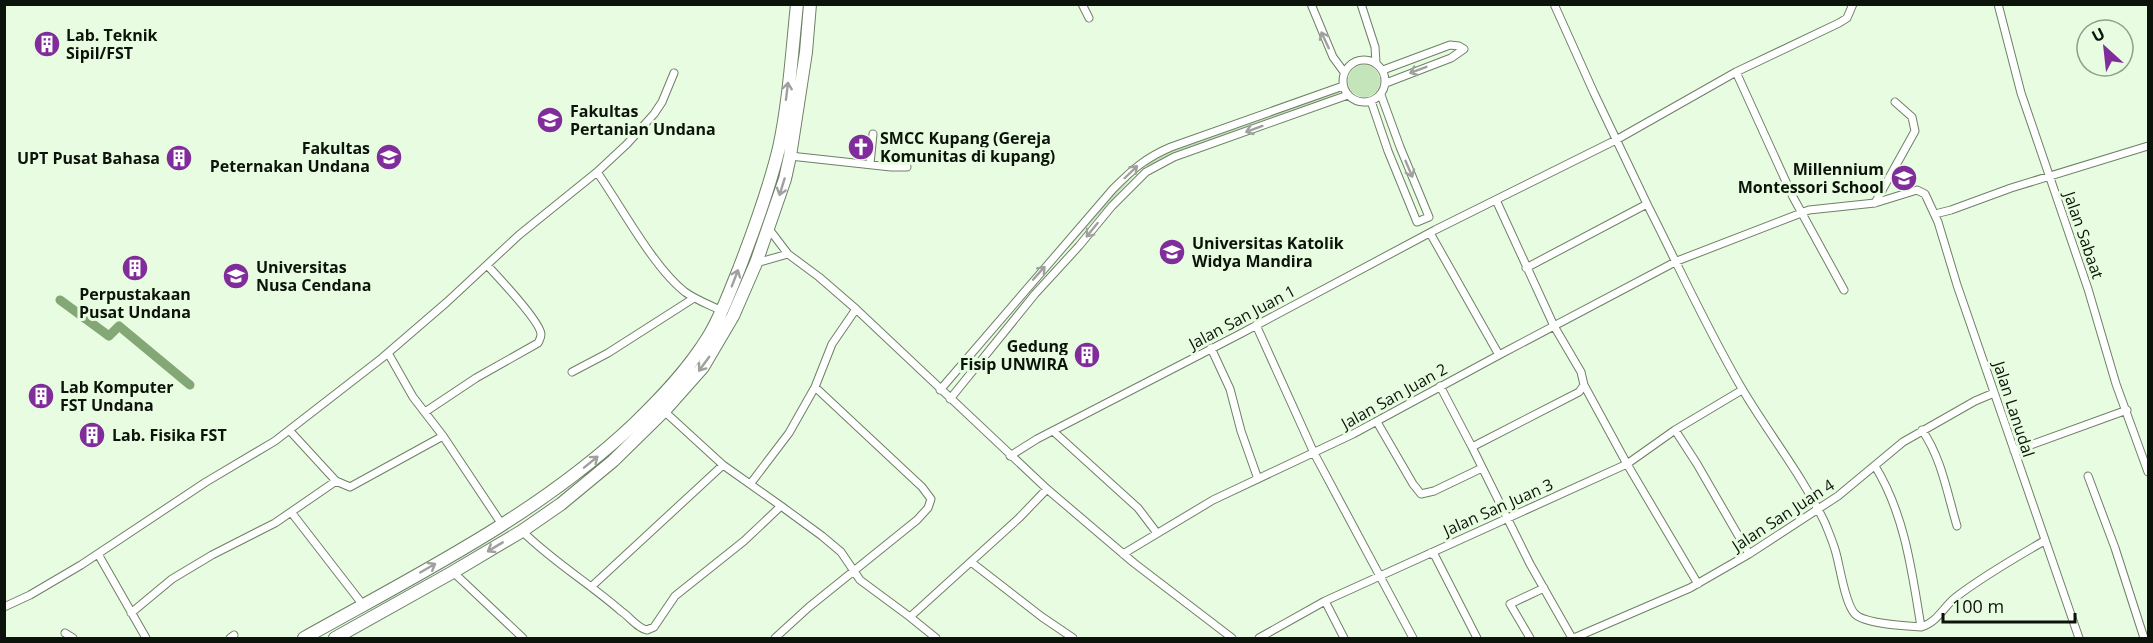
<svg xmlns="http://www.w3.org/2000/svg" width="2153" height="643" font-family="'Open Sans',sans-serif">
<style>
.green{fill:#c4e4b9}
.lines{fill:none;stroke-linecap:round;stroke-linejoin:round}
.canal{stroke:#83a775;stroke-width:9}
.minor-casing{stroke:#6e8067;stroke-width:9}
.trunk-casing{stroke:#6e8067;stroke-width:14}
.minor{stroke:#fff;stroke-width:7}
.trunk{stroke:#fff;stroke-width:12}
.oneway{stroke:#9ea19d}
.labels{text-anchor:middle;stroke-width:6;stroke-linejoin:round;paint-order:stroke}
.poi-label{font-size:16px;font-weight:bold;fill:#0c130a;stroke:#e7fce0;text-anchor:start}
.street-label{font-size:16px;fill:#0c130a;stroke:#e7fce0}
</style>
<rect width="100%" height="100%" fill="#e7fce0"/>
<path class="green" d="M1348 81a16 16 0 1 1 32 0a16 16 0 1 1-32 0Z
M1341,89V92L1331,97L1171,155L1148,167L1144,163L1163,153Z
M1134,164L1139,166L1138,171L1063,254L1058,257Z"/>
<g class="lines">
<path class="canal" d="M60,300L109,336L119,326L190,385"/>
<defs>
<path id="minor" d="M1082,4L1089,18
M1311,4L1333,57L1344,72
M1361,4L1375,47L1376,63
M1998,4L2021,93L2088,289L2116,384L2148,472
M1343 81a21 21 0 1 1 42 0a21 21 0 1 1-42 0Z
M1383,70L1450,45L1459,46L1464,49L1451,58L1386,83
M1736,72L1793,197L1844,290
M1371,101L1388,151L1417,222L1429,217L1400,147L1381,95
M790,156L891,167H907
M870,164L873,134
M597,172C621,206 653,267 685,292C696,300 710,305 722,311
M1875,203L1915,131L1912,117L1895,102
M1647,204C1678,265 1706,327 1741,387C1768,433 1802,475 1825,523C1829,533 1833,542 1836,553C1840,567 1845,604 1855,614C1865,624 1906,626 1921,627C1938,622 1943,607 1956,597C1983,576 2015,558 2044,541
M1935,214L1951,210L2011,188L2148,146
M769,229L788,254L819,277L856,309L1047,489L1134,563L1232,638
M1430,233L1499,355
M756,263L788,254
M1526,268L1647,204L1594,93L1554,4
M1256,325L1314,453L1413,638
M1211,348L1230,389L1241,431L1258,479
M388,353L413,397L443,436L503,526
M572,372L608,353L694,298
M1584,385L1627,464L1698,584
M1440,386L1472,447L1530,564L1572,638
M940,390L1113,189C1132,170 1145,158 1171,147L1343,86
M950,399L1035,294L1079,246L1112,206L1146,172L1174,157L1348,95
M425,412L476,378L538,343C540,339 541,338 541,334C540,321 498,277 487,265
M1377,422L1413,484L1421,494L1434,491L1482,468
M1675,430L1697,464L1749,554
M1922,430C1942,459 1947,493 1957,526
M290,431L336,481L350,487L443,436
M1053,431L1138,508L1157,533
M1472,447L1579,392L1584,385L1581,372L1554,326L1496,200
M2014,451L2127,410
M1010,456L1037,439L1240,334L1435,230L1616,140L1736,72L1839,23L1847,18L1853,4
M1875,466C1905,515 1912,572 1921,627
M2088,476L2115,548L2144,638
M751,483L789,433L815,387L832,344L856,309
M781,506L822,536L841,552L860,580L910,617
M291,512L363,605
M522,531C552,561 589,583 621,611C630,617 637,628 647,630L654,627L675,596L744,541L781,506L723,465L664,411
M1430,553L1435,556L1477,638
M98,554L146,638
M1123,554L1213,500L1353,434L1499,355L1677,261L1809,210L1875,203L1917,190L1925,194L1938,222L1957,285L2079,638
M971,562L1042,617L1073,638
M453,572L523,638
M591,587L723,465
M1325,601L1344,638
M4,607L30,595L81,565L206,482L275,441L382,358L447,302L519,235L597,172L627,144L654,114L662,102L674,73
M131,613L172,579L212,555L275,523L336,481
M65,633L73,638
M230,638L234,635
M775,638L809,607L917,520L928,508L931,499L922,487L815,387
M936,638L910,617L1019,518L1047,489
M1259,638L1325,601L1627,464L1675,430L1742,390
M1530,638L1510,604L1544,588
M1574,638L1690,588L1749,554L1838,496L1903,442L1975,401L1994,393"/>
<path id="trunk" d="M304,638C418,574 538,515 634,424C661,398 687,371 707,339C721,317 729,293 739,269C754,230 769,189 779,148C789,102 792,52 797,4
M335,638L453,572L522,531L561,504L613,461L664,411L703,367L733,316L756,263L785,179L790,156L806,52L810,4"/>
</defs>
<use href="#minor" class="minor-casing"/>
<use href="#trunk" class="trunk-casing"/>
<use href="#minor" class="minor"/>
<use href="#trunk" class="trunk"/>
</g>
<defs><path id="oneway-shaft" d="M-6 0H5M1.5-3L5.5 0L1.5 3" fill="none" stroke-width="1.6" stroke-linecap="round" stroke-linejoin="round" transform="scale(1.5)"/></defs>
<g class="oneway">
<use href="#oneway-shaft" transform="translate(1325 40) rotate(-115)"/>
<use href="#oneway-shaft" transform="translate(1418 70) rotate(159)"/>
<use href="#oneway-shaft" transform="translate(787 91) rotate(-83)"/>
<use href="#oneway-shaft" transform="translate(1254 129) rotate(160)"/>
<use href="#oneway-shaft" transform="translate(1409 169) rotate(67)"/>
<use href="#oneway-shaft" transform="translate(1131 172) rotate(-44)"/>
<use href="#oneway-shaft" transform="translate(782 187) rotate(107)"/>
<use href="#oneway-shaft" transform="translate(1092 230) rotate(129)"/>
<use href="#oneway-shaft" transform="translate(1039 273) rotate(-48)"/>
<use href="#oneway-shaft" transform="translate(735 278) rotate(-69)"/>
<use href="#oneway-shaft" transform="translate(704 364) rotate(126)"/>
<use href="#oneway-shaft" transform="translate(591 462) rotate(-39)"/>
<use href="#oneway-shaft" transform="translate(495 547) rotate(149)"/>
<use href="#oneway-shaft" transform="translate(428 568) rotate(-30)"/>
</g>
<defs>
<symbol id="building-disc" viewBox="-11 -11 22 22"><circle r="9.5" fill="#812c9b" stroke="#e7fce0"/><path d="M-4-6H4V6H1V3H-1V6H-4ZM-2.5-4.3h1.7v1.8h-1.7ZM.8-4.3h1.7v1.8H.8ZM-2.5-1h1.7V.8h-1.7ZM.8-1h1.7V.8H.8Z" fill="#fff"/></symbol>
<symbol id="university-disc" viewBox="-11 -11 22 22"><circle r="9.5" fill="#812c9b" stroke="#e7fce0"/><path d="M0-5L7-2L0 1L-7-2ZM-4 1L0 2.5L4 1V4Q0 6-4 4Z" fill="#fff"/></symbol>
<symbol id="church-disc" viewBox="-11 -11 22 22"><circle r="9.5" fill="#812c9b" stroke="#e7fce0"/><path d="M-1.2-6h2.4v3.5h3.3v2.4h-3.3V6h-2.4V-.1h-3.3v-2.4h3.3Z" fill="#fff"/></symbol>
<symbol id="school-disc" viewBox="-11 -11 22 22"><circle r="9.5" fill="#812c9b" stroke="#e7fce0"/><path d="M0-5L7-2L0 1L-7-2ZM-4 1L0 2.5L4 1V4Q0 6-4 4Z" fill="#fff"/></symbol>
</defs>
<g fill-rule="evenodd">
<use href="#building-disc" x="32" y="29" width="30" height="30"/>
<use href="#university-disc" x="535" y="105" width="30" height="30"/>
<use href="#church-disc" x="846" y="132" width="30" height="30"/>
<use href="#university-disc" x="374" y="142" width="30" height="30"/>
<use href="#building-disc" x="164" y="143" width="30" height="30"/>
<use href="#school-disc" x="1889" y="163" width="30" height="30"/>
<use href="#university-disc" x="1157" y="237" width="30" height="30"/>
<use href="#building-disc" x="120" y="253" width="30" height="30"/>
<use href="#university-disc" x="221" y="261" width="30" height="30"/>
<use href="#building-disc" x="1072" y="340" width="30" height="30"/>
<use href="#building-disc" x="26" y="381" width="30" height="30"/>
<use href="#building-disc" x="77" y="420" width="30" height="30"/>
</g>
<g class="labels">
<g class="poi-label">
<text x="66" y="41">Lab. Teknik<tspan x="66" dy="18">Sipil/FST</tspan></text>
<text x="570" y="117">Fakultas<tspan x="570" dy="18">Pertanian Undana</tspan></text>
<text x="880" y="144">SMCC Kupang (Gereja<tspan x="880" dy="18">Komunitas di kupang)</tspan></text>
<text x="370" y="154" text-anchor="end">Fakultas<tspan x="370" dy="18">Peternakan Undana</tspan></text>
<text x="160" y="164" text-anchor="end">UPT Pusat Bahasa</text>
<text x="1884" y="175" text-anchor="end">Millennium<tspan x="1884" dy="18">Montessori School</tspan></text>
<text x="1192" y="249">Universitas Katolik<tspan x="1192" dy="18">Widya Mandira</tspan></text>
<text x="256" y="273">Universitas<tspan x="256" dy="18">Nusa Cendana</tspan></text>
<text x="135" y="300" text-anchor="middle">Perpustakaan<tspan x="135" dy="18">Pusat Undana</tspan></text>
<text x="1068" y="352" text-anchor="end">Gedung<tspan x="1068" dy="18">Fisip UNWIRA</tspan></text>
<text x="60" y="393">Lab Komputer<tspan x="60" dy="18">FST Undana</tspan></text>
<text x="112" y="441">Lab. Fisika FST</text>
</g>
<g class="street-label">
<text transform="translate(2084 235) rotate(71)" y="6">Jalan Sabaat</text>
<text transform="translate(1242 317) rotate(-28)" y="6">Jalan San Juan 1</text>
<text transform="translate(1394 396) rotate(-29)" y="6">Jalan San Juan 2</text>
<text transform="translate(2014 409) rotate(72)" y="6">Jalan Lanudal</text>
<text transform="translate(1498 507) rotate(-24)" y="6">Jalan San Juan 3</text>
<text transform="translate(1783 515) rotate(-33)" y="6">Jalan San Juan 4</text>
</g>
</g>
<rect width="2153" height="643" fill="none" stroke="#0c130a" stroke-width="12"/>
<g transform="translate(2105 48) rotate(333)"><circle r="28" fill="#e7fce0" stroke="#8f9f8a" stroke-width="1.5"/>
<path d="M0-4.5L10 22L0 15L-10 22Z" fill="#812c9b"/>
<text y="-9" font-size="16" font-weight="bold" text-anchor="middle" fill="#0c130a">U</text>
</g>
<path d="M1943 613v9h132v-9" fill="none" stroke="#0c130a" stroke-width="3"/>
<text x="1952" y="613" font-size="18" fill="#0c130a" stroke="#e7fce0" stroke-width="4.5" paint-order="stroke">100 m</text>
</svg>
